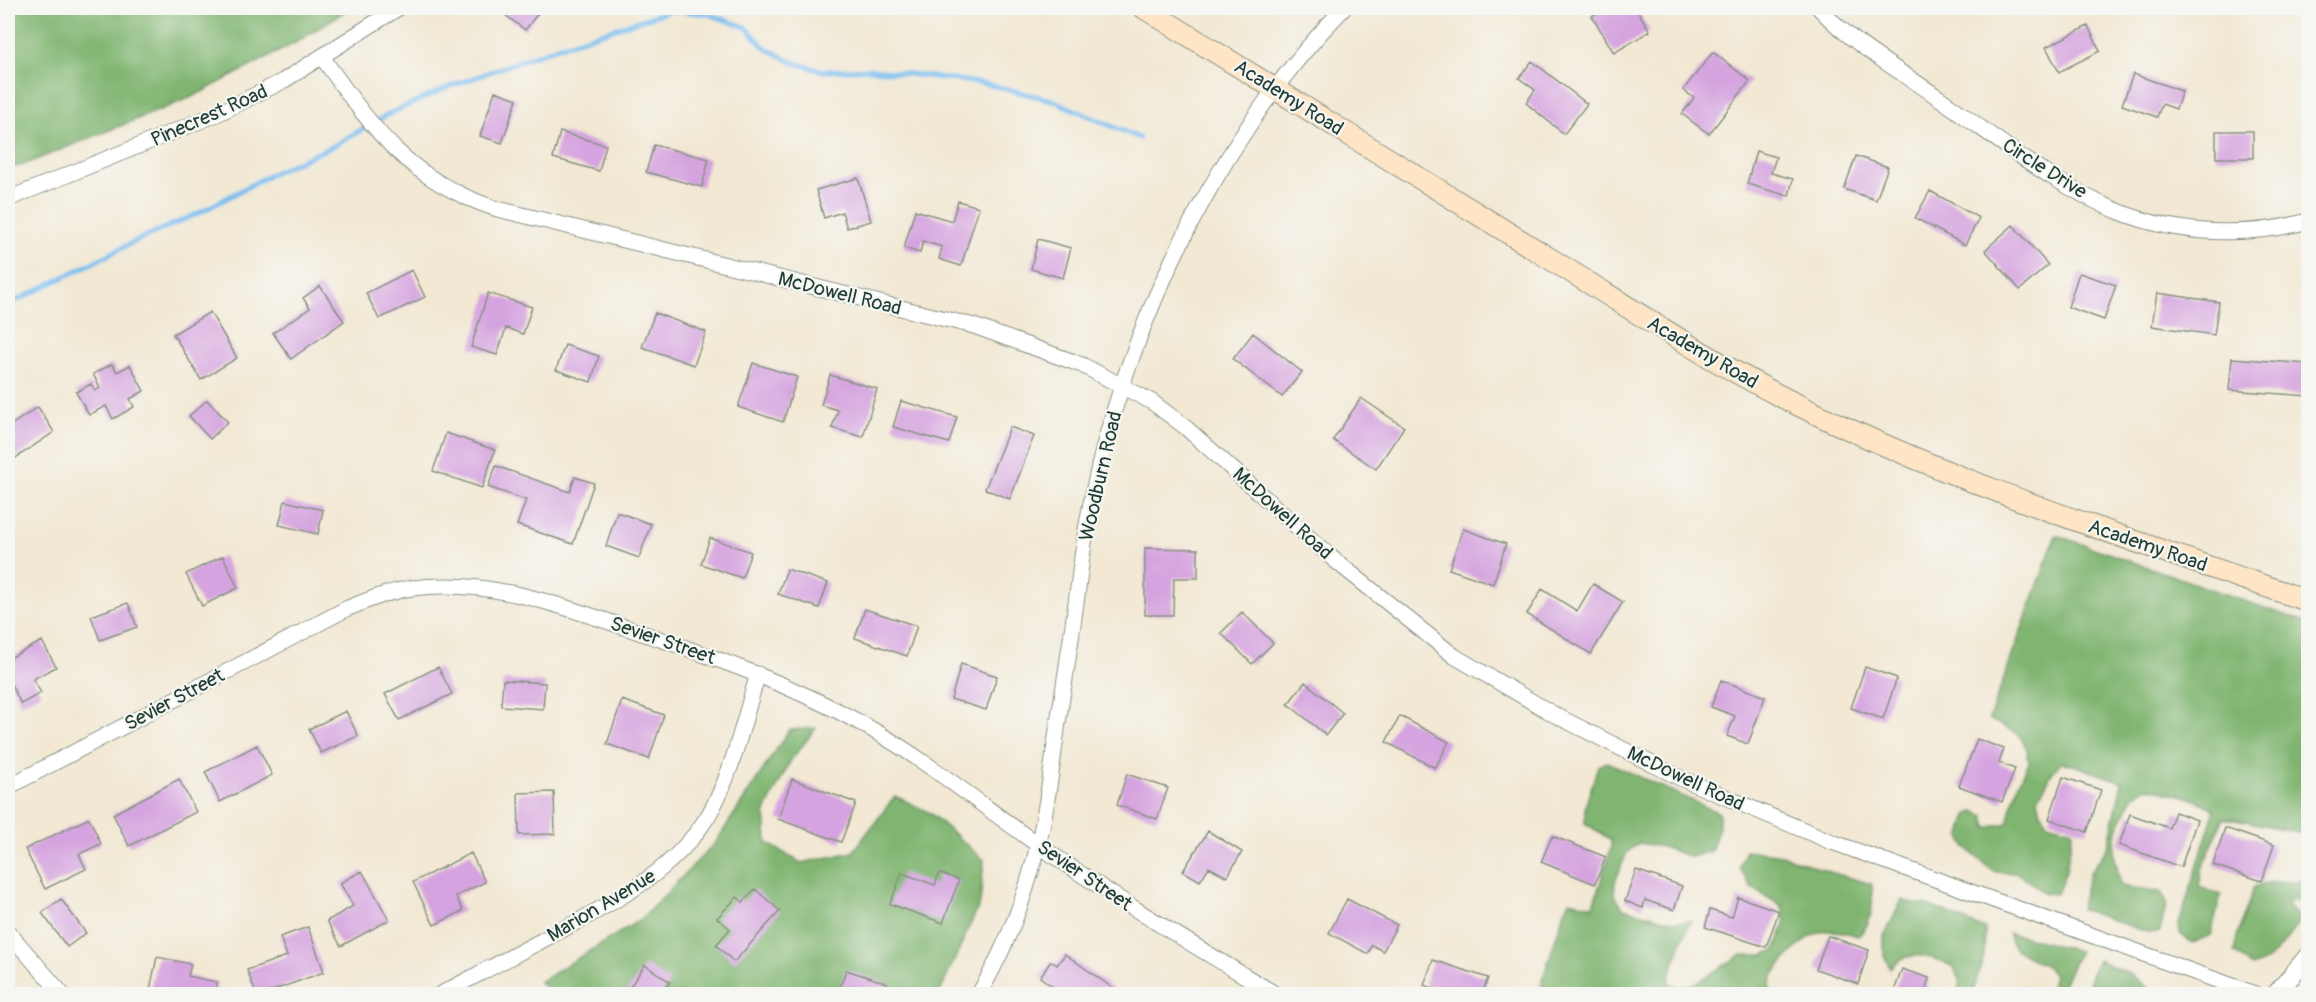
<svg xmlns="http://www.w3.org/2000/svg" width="2316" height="1002" font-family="Pangolin,sans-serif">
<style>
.forest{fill:#80b571;stroke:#507952;stroke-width:1.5}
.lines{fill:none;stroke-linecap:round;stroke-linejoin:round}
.stream{stroke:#7bbef1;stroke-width:5}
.building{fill:#d5a3df}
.minor-casing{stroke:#889284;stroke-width:17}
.tertiary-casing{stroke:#889284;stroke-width:20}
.secondary-casing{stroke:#889284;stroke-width:23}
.minor{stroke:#fff;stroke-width:15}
.tertiary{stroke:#fff;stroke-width:18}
.secondary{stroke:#fee5c5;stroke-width:21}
.labels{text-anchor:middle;stroke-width:4.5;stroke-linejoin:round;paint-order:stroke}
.street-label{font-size:20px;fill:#1f3d34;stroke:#f6f6f2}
</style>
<rect width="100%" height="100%" fill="#f6f6f2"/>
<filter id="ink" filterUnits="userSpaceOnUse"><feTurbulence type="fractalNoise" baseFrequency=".0167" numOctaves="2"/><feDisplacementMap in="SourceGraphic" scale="12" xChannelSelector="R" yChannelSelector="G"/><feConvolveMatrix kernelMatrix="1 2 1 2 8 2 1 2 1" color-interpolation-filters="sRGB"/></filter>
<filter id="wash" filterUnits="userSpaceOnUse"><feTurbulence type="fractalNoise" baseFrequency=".008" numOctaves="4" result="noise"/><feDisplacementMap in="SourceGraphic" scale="24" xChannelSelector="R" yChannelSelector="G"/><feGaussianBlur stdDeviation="1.35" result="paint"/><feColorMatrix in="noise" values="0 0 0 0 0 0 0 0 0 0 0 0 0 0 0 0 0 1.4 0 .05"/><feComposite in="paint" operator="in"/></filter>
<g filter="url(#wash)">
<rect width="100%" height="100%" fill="#f2e8d3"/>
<path class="forest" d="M8,8H350L295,43L192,97L23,165L8,168Z
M2056,535L2308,623V834L2235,819H2223L2202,869L2199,887L2221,895L2211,935L2193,943L2180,934L2179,924L2215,809L2188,797L2147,787L2133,796L2117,830L2114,853L2121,886L2161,892L2167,903L2160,931L2150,933L2080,909L2089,874L2108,847L2122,782L2076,766L2061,762L2052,773L2038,799L2041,813L2047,823L2073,830L2066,870L2057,894L2045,893L2017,873L1994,872L1965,847L1961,835L1967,815L1975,811L1984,816L1987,828L2008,823L2010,810L2019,783L2029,762L2027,749L2019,735L1989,719Z
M816,728L791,760L765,811L767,843L801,863L853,852L895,796L930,813L984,860L980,903L939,994H555L539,982L640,920L716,842L789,730Z
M1607,762L1719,813V827L1711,851L1691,857L1663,847L1639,843L1627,852L1615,882L1614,895L1623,908L1675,922L1691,921C1681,939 1675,960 1669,980L1671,985L1681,988L1696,983L1741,955H1763L1775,950L1785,923L1782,906L1752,888L1739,868L1746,850L1782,855L1833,873L1872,884C1873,902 1873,924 1858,936C1846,932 1834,929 1821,932C1805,936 1773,968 1770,985C1770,988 1771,991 1772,994H1555L1541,985L1564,912L1570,901L1593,906L1611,848V840L1585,823V807L1598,766Z
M2308,874V901H2290L2287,905L2301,919C2287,938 2275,961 2252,967L2234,952L2238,933L2254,887L2267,883L2300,881Z
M1902,900L1916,904L1928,905L1985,929L1984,956L1972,994H1956L1960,983L1954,967C1932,957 1908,947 1890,968L1884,955V936Z
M2009,933L2079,951L2062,987L2061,994H2049L2054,975C2051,972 2048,967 2044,965C2030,957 2009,952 2009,933Z
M2098,960L2133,976L2154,994H2102L2091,991L2089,981Z"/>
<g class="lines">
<path class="stream" d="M8,305L142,238L199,213L275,172L331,147L391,113L449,87L558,47L672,10L708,14L746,27L764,47L792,62L823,71L869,69L981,83L1052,100L1139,138"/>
</g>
<g id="blocks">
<path class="building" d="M496,8H542L525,30Z
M1605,8H1636L1650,31L1614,53L1592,16Z
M2088,26L2100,51L2059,72L2046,47Z
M1713,52L1750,81L1709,134L1682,114L1694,98L1683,90Z
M1532,61L1587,104L1564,134L1526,103L1535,90L1519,78Z
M2133,74L2182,91L2176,109L2162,104L2157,117L2122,105Z
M495,91L517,99L502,143L480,136Z
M2216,131H2253V158H2216Z
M560,132L606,145L599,171L553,158Z
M654,145L709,159L702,187L646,172Z
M1756,151L1776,157L1771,173L1793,179L1789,196L1747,184Z
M1856,156L1888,167L1876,200L1844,189Z
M858,178L871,221L847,228L842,212L824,218L816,190Z
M1930,191L1979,218L1965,245L1915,218Z
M958,201L979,207L961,266L939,259L942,247L923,241L920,253L904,248L915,210L952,221Z
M2013,225L2048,265L2020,290L1985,250Z
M1038,239L1071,248L1063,278L1031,269Z
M412,270L425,297L379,319L366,293Z
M2079,273L2116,285L2104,320L2068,307Z
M320,286L344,321L291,359L273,333L310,308L303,298Z
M488,293L532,307L523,334L506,328L497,355L471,347Z
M2157,293L2219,302L2214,335L2152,326Z
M210,312L237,358L201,380L173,334Z
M655,313L706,332L694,365L642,347Z
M1253,333L1302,372L1282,397L1233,359Z
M565,345L599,356L591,382L556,370Z
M2232,358L2308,364V396L2229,390Z
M753,363L797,377L783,422L738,407Z
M112,364L117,372L130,365L144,391L130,399L134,407L113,419L106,406L89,415L76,392L91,384L95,391L100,388L93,374Z
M830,375L877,389L863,437L832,428L838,410L821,405Z
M1361,398L1404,427L1376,469L1333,440Z
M207,400L228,422L210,439L189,416Z
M901,401L957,417L949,443L893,427Z
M38,407L54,432L8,463V427Z
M1010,427L1034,436L1010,499L985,489Z
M446,433L495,450L482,488L433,471Z
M496,466L570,492L575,477L594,483L573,544L517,525L526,500L488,487Z
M285,501L323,510L318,534L279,525Z
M617,512L651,524L639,558L606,546Z
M1463,529L1506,544L1493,584L1449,569Z
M710,538L751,552L742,578L701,564Z
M1145,548L1198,549V578H1174L1173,615H1145Z
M223,556L238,588L202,606L186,574Z
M787,569L828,583L819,608L778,594Z
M1593,584L1623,602L1591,654L1527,614L1542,589L1577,611Z
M128,603L137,627L100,640L91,616Z
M865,609L917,626L907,656L855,638Z
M1242,612L1273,643L1252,664L1221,633Z
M42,641L56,667L33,679L41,693L21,704L8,678V659Z
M961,664L997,676L986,710L951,699Z
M438,667L452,694L399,720L385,694Z
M1865,667L1897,678L1883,719L1851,708Z
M503,680L545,683L543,709L501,706Z
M1721,680L1765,697L1748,744L1727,736L1735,716L1711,707Z
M1305,682L1343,713L1326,735L1288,704Z
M622,700L664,715L649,759L607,744Z
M346,711L358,736L321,753L309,729Z
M1400,716L1449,742L1435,768L1386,742Z
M1977,739L2004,749L1999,763L2015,769L2002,802L1959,786Z
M257,745L272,775L220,802L205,772Z
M1127,774L1168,788L1157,819L1117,805Z
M2063,777L2101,790L2087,832L2049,819Z
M179,779L196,812L129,846L113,814Z
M792,779L856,803L841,842L778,819Z
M554,792L555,834L519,835L518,793Z
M2175,812L2197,820L2181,867L2119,845L2130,814L2169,828Z
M89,818L101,844L79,854L86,869L45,889L25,849Z
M2225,828L2274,845L2262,881L2213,865Z
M1208,831L1242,852L1227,877L1209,867L1200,881L1183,871Z
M1552,836L1606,857L1595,884L1541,862Z
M471,853L485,882L456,896L463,911L434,925L413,882Z
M1636,870L1682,886L1674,910L1645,900L1643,908L1625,901Z
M362,871L389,920L341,946L327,921L353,906L340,883Z
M902,873L935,885L939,873L959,880L943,923L890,904Z
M755,889L780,911L734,962L716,945L730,929L717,918L737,897L743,902Z
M1738,897L1779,911L1766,947L1705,927L1710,910L1732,917Z
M61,899L86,933L67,947L42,913Z
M1347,899L1397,925L1383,951L1372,945L1368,954L1329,933Z
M308,927L324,972L263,994H256L247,970L287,956L280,937Z
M1828,936L1869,950L1858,984L1816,969Z
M1065,954L1121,994H1045L1052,986L1040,977L1051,961L1057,965Z
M157,957L191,964L188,976L217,982L215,994H149Z
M1433,960L1488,978L1482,994H1449L1424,985Z
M645,965L670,982L661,994H625Z
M1902,969L1929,978L1926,988L1945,994H1893Z
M846,970L887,983L884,994H838Z
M2021,986L2043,994H2018Z"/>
</g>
</g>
<g filter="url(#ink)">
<use href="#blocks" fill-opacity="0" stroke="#889284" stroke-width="1.5"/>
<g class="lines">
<defs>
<path id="minor" d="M1819,8C1852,44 1899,70 1939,98C1997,138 2054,186 2120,212C2178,235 2248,238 2308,221
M322,57C373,129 407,179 494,208L974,326L1082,365L1152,402L1184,426L1332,558L1454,656L1555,715L1680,778L1832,842L2255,994
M8,199L217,114L283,81L398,8
M8,787L348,608C369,600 390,591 412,588C488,578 560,605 630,629C711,656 791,684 866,726C926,760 980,804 1037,844C1114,898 1195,946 1275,994
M8,932L62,994
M441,994C479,974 517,954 554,934C612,903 672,874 708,816C733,774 743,721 758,674
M979,994C1005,949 1026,896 1038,845C1048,805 1052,763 1058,723C1067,668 1075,613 1082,557C1107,365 1208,146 1344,8"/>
<path id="tertiary" d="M2276,994L2308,956"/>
<path id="secondary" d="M1144,8C1285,94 1424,182 1565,268C1636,312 1706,358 1780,396C1949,482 2130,539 2308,601"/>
</defs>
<use href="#minor" class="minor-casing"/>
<use href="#tertiary" class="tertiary-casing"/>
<use href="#secondary" class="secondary-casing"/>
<use href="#minor" class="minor"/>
<use href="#tertiary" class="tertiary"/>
<use href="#secondary" class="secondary"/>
</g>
</g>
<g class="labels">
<g class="street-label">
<text transform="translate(1289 97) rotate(32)" y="7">Academy Road</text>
<text transform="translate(209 115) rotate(-24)" y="7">Pinecrest Road</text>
<text transform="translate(2045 168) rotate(32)" y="7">Circle Drive</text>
<text transform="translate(840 293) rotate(14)" y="7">McDowell Road</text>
<text transform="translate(1703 352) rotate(30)" y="7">Academy Road</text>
<text transform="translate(1100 476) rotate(-77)" y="7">Woodburn Road</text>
<text transform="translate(1283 513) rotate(42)" y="7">McDowell Road</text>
<text transform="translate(2148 545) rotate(19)" y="7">Academy Road</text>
<text transform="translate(663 640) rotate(19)" y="7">Sevier Street</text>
<text transform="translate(174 699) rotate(-28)" y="7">Sevier Street</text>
<text transform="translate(1686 778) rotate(25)" y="7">McDowell Road</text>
<text transform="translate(1085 875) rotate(34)" y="7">Sevier Street</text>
<text transform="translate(601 905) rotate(-31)" y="7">Marion Avenue</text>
</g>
</g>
<rect width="2316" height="1002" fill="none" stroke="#f6f6f2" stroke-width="30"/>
</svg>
